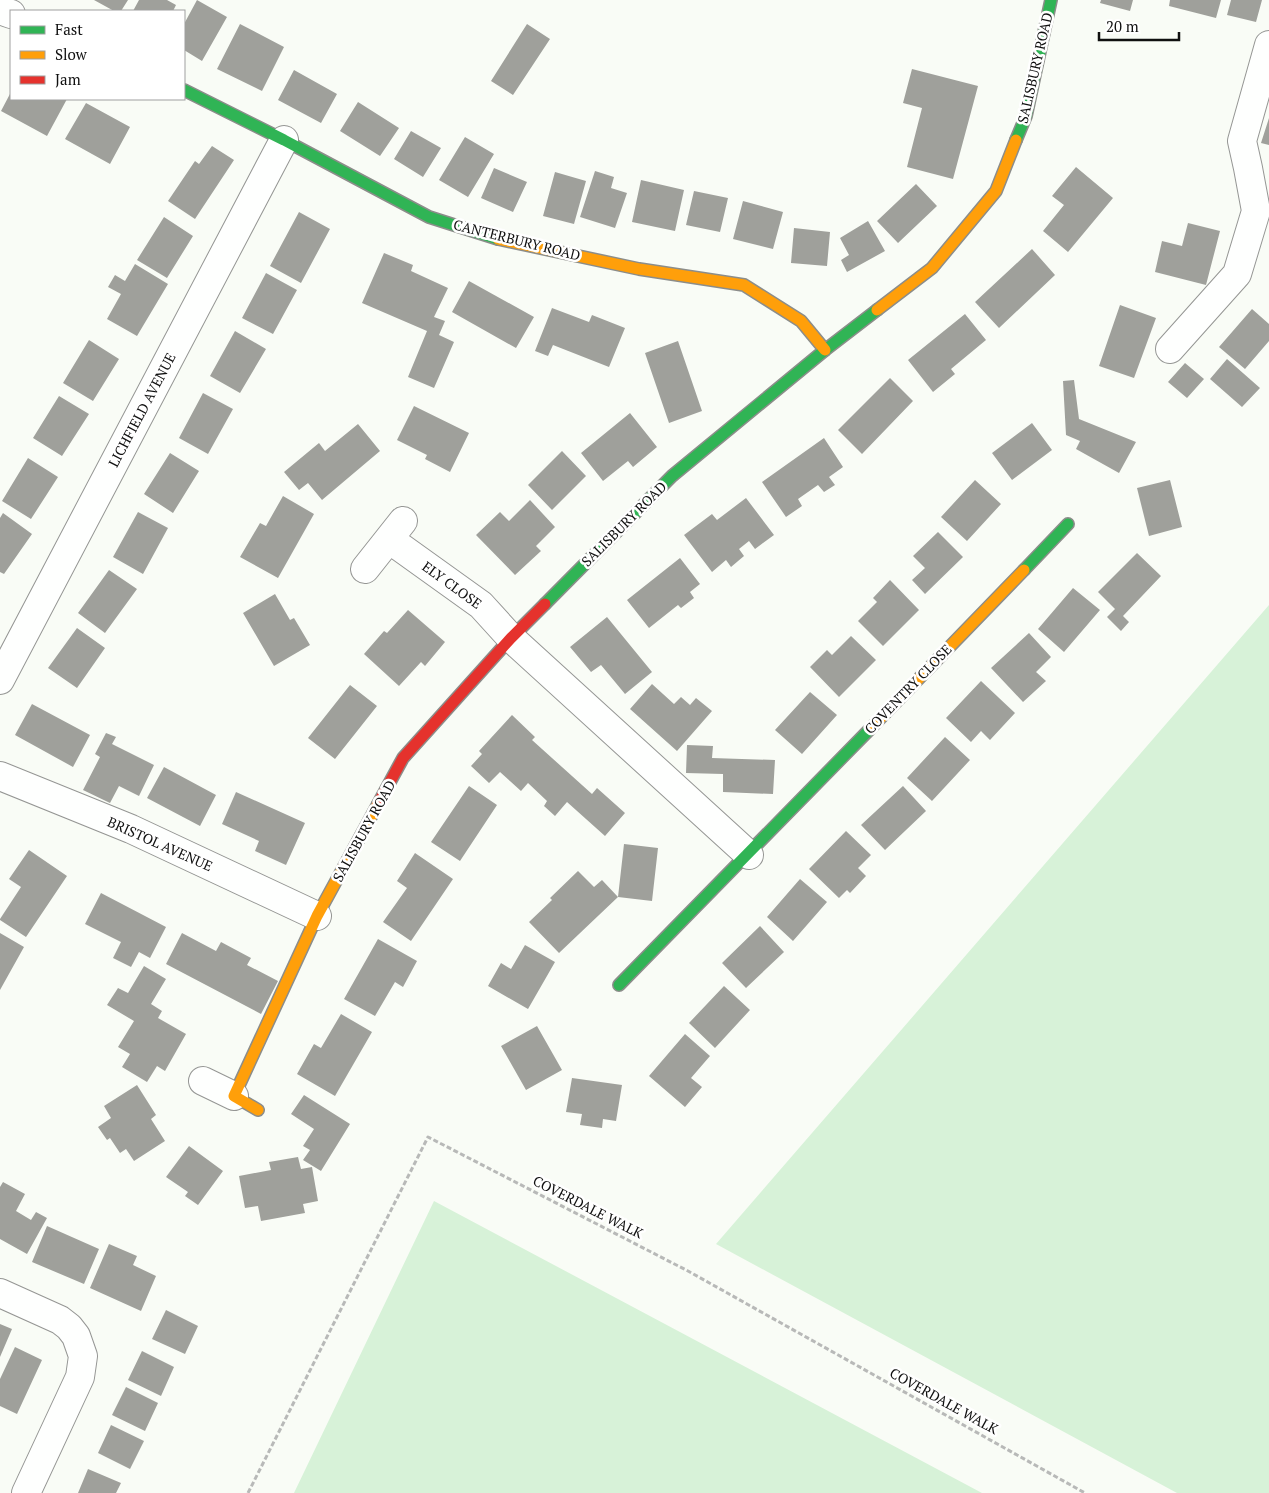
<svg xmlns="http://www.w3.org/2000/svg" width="1269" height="1493" font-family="'PT Serif',serif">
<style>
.green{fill:#d7f2d8}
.building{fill:#9fa09b}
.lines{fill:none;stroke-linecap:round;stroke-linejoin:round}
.street-casing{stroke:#959694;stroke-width:30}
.fast-casing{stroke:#8c8d8a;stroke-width:14}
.slow-casing{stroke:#8c8d8a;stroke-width:14}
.jam-casing{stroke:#8c8d8a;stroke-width:14}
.path{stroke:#b8b9b8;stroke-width:3;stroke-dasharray:5 2.5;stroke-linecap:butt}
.street{stroke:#fefffe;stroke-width:28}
.fast{stroke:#30b455;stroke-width:11}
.slow{stroke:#ff9f0a;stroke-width:11}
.jam{stroke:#e5322d;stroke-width:11}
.labels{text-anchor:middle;stroke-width:5;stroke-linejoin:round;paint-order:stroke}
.street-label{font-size:14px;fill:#101010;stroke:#fff}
</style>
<rect width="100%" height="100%" fill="#f9fcf6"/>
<path class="green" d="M1269,605V1493H1177L716,1244Z
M434,1201L982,1493H294Z"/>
<path class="building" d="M94,0H128L121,11H114Z
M139,0H167L176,5L173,11H133Z
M197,0L227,17L202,61L184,50V24Z
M1101,0H1133L1130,11L1100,3Z
M1170,0H1221L1216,18L1169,6Z
M1231,0H1262L1256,22L1227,15Z
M240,24L284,47L262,91L217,69Z
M527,24L550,39L513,95L491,81Z
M912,69L978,86L953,179L907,167L922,108L903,103Z
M294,70L337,94L321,123L278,100Z
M11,92V99H67L47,136L1,111Z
M358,102L399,128L380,156L340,131Z
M86,103L130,127L110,164L65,139Z
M1269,118V145L1261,143Z
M411,131L441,148L423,177L394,159Z
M465,137L494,154L468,197L439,180Z
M212,146L234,160L195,219L168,201L195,161L199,164Z
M1076,167L1113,198L1068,252L1043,231L1064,205L1052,196Z
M494,168L527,182L513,212L481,198Z
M595,171L614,177L611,188L627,193L615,228L580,217Z
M555,172L586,181L574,224L543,216Z
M641,180L684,190L675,231L632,222Z
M916,184L937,206L898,243L877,221Z
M694,191L728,198L720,232L686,225Z
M743,201L783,212L773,249L733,239Z
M299,212L330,229L301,283L270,266Z
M164,217L193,236L167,278L137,260Z
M868,221L885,251L847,272L841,260L849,255L840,238Z
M1188,223L1220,231L1206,285L1155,272L1162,241L1182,246Z
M794,228L830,232L827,266L791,263Z
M1032,249L1055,275L999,328L975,302Z
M384,253L413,265L411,271L448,288L434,317L445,321L439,335L454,342L434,388L408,377L427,331L362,303Z
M135,264L168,284L137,336L107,319L121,294L108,287L115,275L125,281Z
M266,273L297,290L273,334L242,318Z
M469,281L534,317L516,348L452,312Z
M1120,305L1156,318L1134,378L1099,366Z
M552,308L589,322L592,315L625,328L609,367L553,345L548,356L535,351Z
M1252,309L1269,324V341L1245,369L1219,347Z
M965,314L986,340L951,369L955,374L933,392L908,360Z
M235,331L266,349L240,393L210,376Z
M89,340L119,359L93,401L63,383Z
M678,341L702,411L669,423L645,353Z
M1227,359L1260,388L1242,407L1210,379Z
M1185,363L1204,379L1187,398L1168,382Z
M890,378L913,401L862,454L838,430Z
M1074,380L1079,419L1136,442L1119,473L1076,449L1080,441L1066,435L1063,381Z
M203,393L233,409L208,454L179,438Z
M59,396L89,414L62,456L33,438Z
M414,406L469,433L450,472L425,459L427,455L397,440Z
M630,413L657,447L633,467L628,461L603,481L581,453Z
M1032,423L1052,450L1012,480L992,453Z
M358,424L380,451L322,500L308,483L299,490L284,472L319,443L325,451Z
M824,438L843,467L829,477L835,485L824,492L818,485L798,499L802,506L786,517L762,482Z
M562,451L586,476L552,510L528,485Z
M170,453L199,471L173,513L144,494Z
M28,458L58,477L31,519L2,501Z
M975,480L1001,504L967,541L941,517Z
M1170,480L1182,527L1149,536L1137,488Z
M283,496L314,514L278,578L240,557L260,523L266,526Z
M746,498L774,535L755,549L749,541L739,549L744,556L731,567L726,560L712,572L684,535L712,514L717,520Z
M530,500L555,527L536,546L541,551L515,575L476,535L500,512L509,521Z
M138,512L168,528L143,574L113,557Z
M3,513L32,534L4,574L0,572V518Z
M938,532L963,557L925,594L912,580L925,568L913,556Z
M1137,553L1161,576L1123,616L1129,622L1121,631L1107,617L1115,609L1098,592Z
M680,558L700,584L690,592L694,598L681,608L678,605L649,628L627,600Z
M109,570L137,589L105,633L78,613Z
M890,580L919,610L883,646L858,621L877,602L873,598Z
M1073,588L1100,610L1064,652L1038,629Z
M275,594L290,620L294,618L310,645L274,666L243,613Z
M408,610L445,642L425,666L421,662L399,686L364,654L384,631L387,633Z
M607,617L652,672L625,694L601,665L591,672L570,647Z
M77,628L105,648L77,688L48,668Z
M1029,633L1051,657L1036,672L1046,681L1023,702L991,668Z
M851,636L876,660L839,697L810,667L827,650L832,655Z
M981,681L1015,713L990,740L981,731L971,742L946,718Z
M652,684L674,704L681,697L690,705L696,698L712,711L677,751L630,709Z
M350,685L377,706L335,759L308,738Z
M810,692L837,715L802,754L775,730Z
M32,704L90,735L73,767L15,735Z
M512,715L535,737L532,740L592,794L597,788L625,813L605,836L567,802L555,816L544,806L547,801L528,783L521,791L500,772L489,783L471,766L482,754L479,751Z
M106,733L116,737L112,744L154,765L139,796L119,786L110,803L83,790L100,757L95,754Z
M945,737L970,760L932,801L907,778Z
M687,745L713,746L712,758L775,760L773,794L723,792V774L686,773Z
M164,767L216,795L200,826L147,798Z
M469,786L497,805L460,861L431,842Z
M903,786L926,811L885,850L861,825Z
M236,792L305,823L286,865L255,851L259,841L222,824Z
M846,831L871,855L858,868L866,876L850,893L847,890L839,898L809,869Z
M624,844L658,848L652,901L618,897Z
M29,850L67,876L26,937L0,920V919L21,887L9,879Z
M415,853L453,879L411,941L383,922L407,888L397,881Z
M578,871L594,887L602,880L618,897L559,953L529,922L552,900L550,898Z
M800,879L827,902L793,941L767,917Z
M101,893L166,927L150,958L139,952L131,967L113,958L121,942L85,924Z
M760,926L784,952L746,988L722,963Z
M0,933L24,947L0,990Z
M182,933L216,951L221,942L251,958L247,965L278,981L261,1014L166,964Z
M378,939L417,961L403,987L395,982L375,1016L344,999Z
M525,945L555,962L528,1009L488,986L501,963L511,969Z
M144,966L166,979L151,1004L162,1011L158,1018L186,1034L165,1071L157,1066L147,1082L122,1067L130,1054L118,1047L134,1021L107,1005L118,988L128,993Z
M724,986L750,1010L715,1048L689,1023Z
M341,1014L372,1032L335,1096L297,1074L314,1044L321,1048Z
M537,1026L562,1070L526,1090L501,1046Z
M685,1034L710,1056L691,1078L702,1087L685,1107L649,1076Z
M572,1078L622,1085L616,1121L603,1119L602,1128L580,1125L582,1114L566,1112Z
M137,1085L156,1115L151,1119L165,1141L134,1161L126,1149L120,1153L110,1138L107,1140L98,1127L111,1118L104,1106Z
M304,1095L350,1124L321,1171L303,1160L310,1150L303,1146L314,1129L291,1114Z
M189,1146L223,1171L198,1205L185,1196L188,1192L166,1177Z
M298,1157L301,1169L312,1167L318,1201L303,1204L305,1213L261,1221L258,1206L245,1208L239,1176L271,1170L269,1162Z
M3,1182L25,1194L16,1211L31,1220L36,1212L47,1218L27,1254L0,1239V1187Z
M47,1226L99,1249L84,1284L32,1262Z
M109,1244L137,1256L133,1265L156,1276L141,1311L90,1288Z
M166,1310L198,1326L185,1354L152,1339Z
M0,1324L12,1329L0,1357Z
M15,1347L42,1360L17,1414L0,1406V1379Z
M142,1351L174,1367L161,1396L128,1380Z
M126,1387L158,1403L145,1431L112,1415Z
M111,1425L144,1441L130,1469L98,1453Z
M88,1469L121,1483L116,1493H78Z"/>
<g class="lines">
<defs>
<path id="street" d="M0,10L11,14
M1170,349L1237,274L1256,211L1248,168L1242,141L1269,45
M389,539L481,605L511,638L749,855
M365,569L403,521
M0,680L284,140
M0,776L131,829L317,916
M203,1081L234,1096
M0,1293L60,1320L69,1327L76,1336L83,1356L80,1377L26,1493"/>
<path id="fast" d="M184,90L284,140L429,217L498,239
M1016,140L1026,116L1051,0
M1024,570L1068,524
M545,604L672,476L825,350L877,310
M619,985L871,728"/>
<path id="slow" d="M498,239L639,269L744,285L801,321L825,350
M877,310L932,268L996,191L1016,140
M871,728L1024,570
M258,1110L234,1096L317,916L378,804"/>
<path id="jam" d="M378,804L403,758L511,638L545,604"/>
</defs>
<use href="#street" class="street-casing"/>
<use href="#fast" class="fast-casing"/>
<use href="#slow" class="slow-casing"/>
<use href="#jam" class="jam-casing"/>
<path class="path" d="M248,1493L428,1137L688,1271L1085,1493"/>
<use href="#street" class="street"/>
<use href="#fast" class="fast"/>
<use href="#slow" class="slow"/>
<use href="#jam" class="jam"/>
</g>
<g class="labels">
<g class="street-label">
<text transform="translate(1035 68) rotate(-77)" y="5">SALISBURY ROAD</text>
<text transform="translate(517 240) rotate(14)" y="5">CANTERBURY ROAD</text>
<text transform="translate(142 410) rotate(-62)" y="5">LICHFIELD AVENUE</text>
<text transform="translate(624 524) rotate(-45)" y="5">SALISBURY ROAD</text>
<text transform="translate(452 585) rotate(36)" y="5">ELY CLOSE</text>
<text transform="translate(908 689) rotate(-46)" y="5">COVENTRY CLOSE</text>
<text transform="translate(364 831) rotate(-61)" y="5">SALISBURY ROAD</text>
<text transform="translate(160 844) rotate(24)" y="5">BRISTOL AVENUE</text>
<text transform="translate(588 1207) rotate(27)" y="5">COVERDALE WALK</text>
<text transform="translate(944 1401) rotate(29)" y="5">COVERDALE WALK</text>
</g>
</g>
<rect x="10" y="10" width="175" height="90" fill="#ffffff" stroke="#9f9f9f"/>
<rect x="20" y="26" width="25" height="8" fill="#30b455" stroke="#9f9f9f"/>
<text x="55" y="35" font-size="15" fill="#101010">Fast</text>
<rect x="20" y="51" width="25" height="8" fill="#ff9f0a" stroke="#9f9f9f"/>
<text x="55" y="60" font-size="15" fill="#101010">Slow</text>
<rect x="20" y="76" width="25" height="8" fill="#e5322d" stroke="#9f9f9f"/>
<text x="55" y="85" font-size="15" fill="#101010">Jam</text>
<path d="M1099 32v8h80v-8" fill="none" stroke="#101010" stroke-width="2.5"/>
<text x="1106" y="32" font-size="15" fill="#101010" stroke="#ffffff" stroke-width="4" paint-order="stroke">20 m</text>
</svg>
